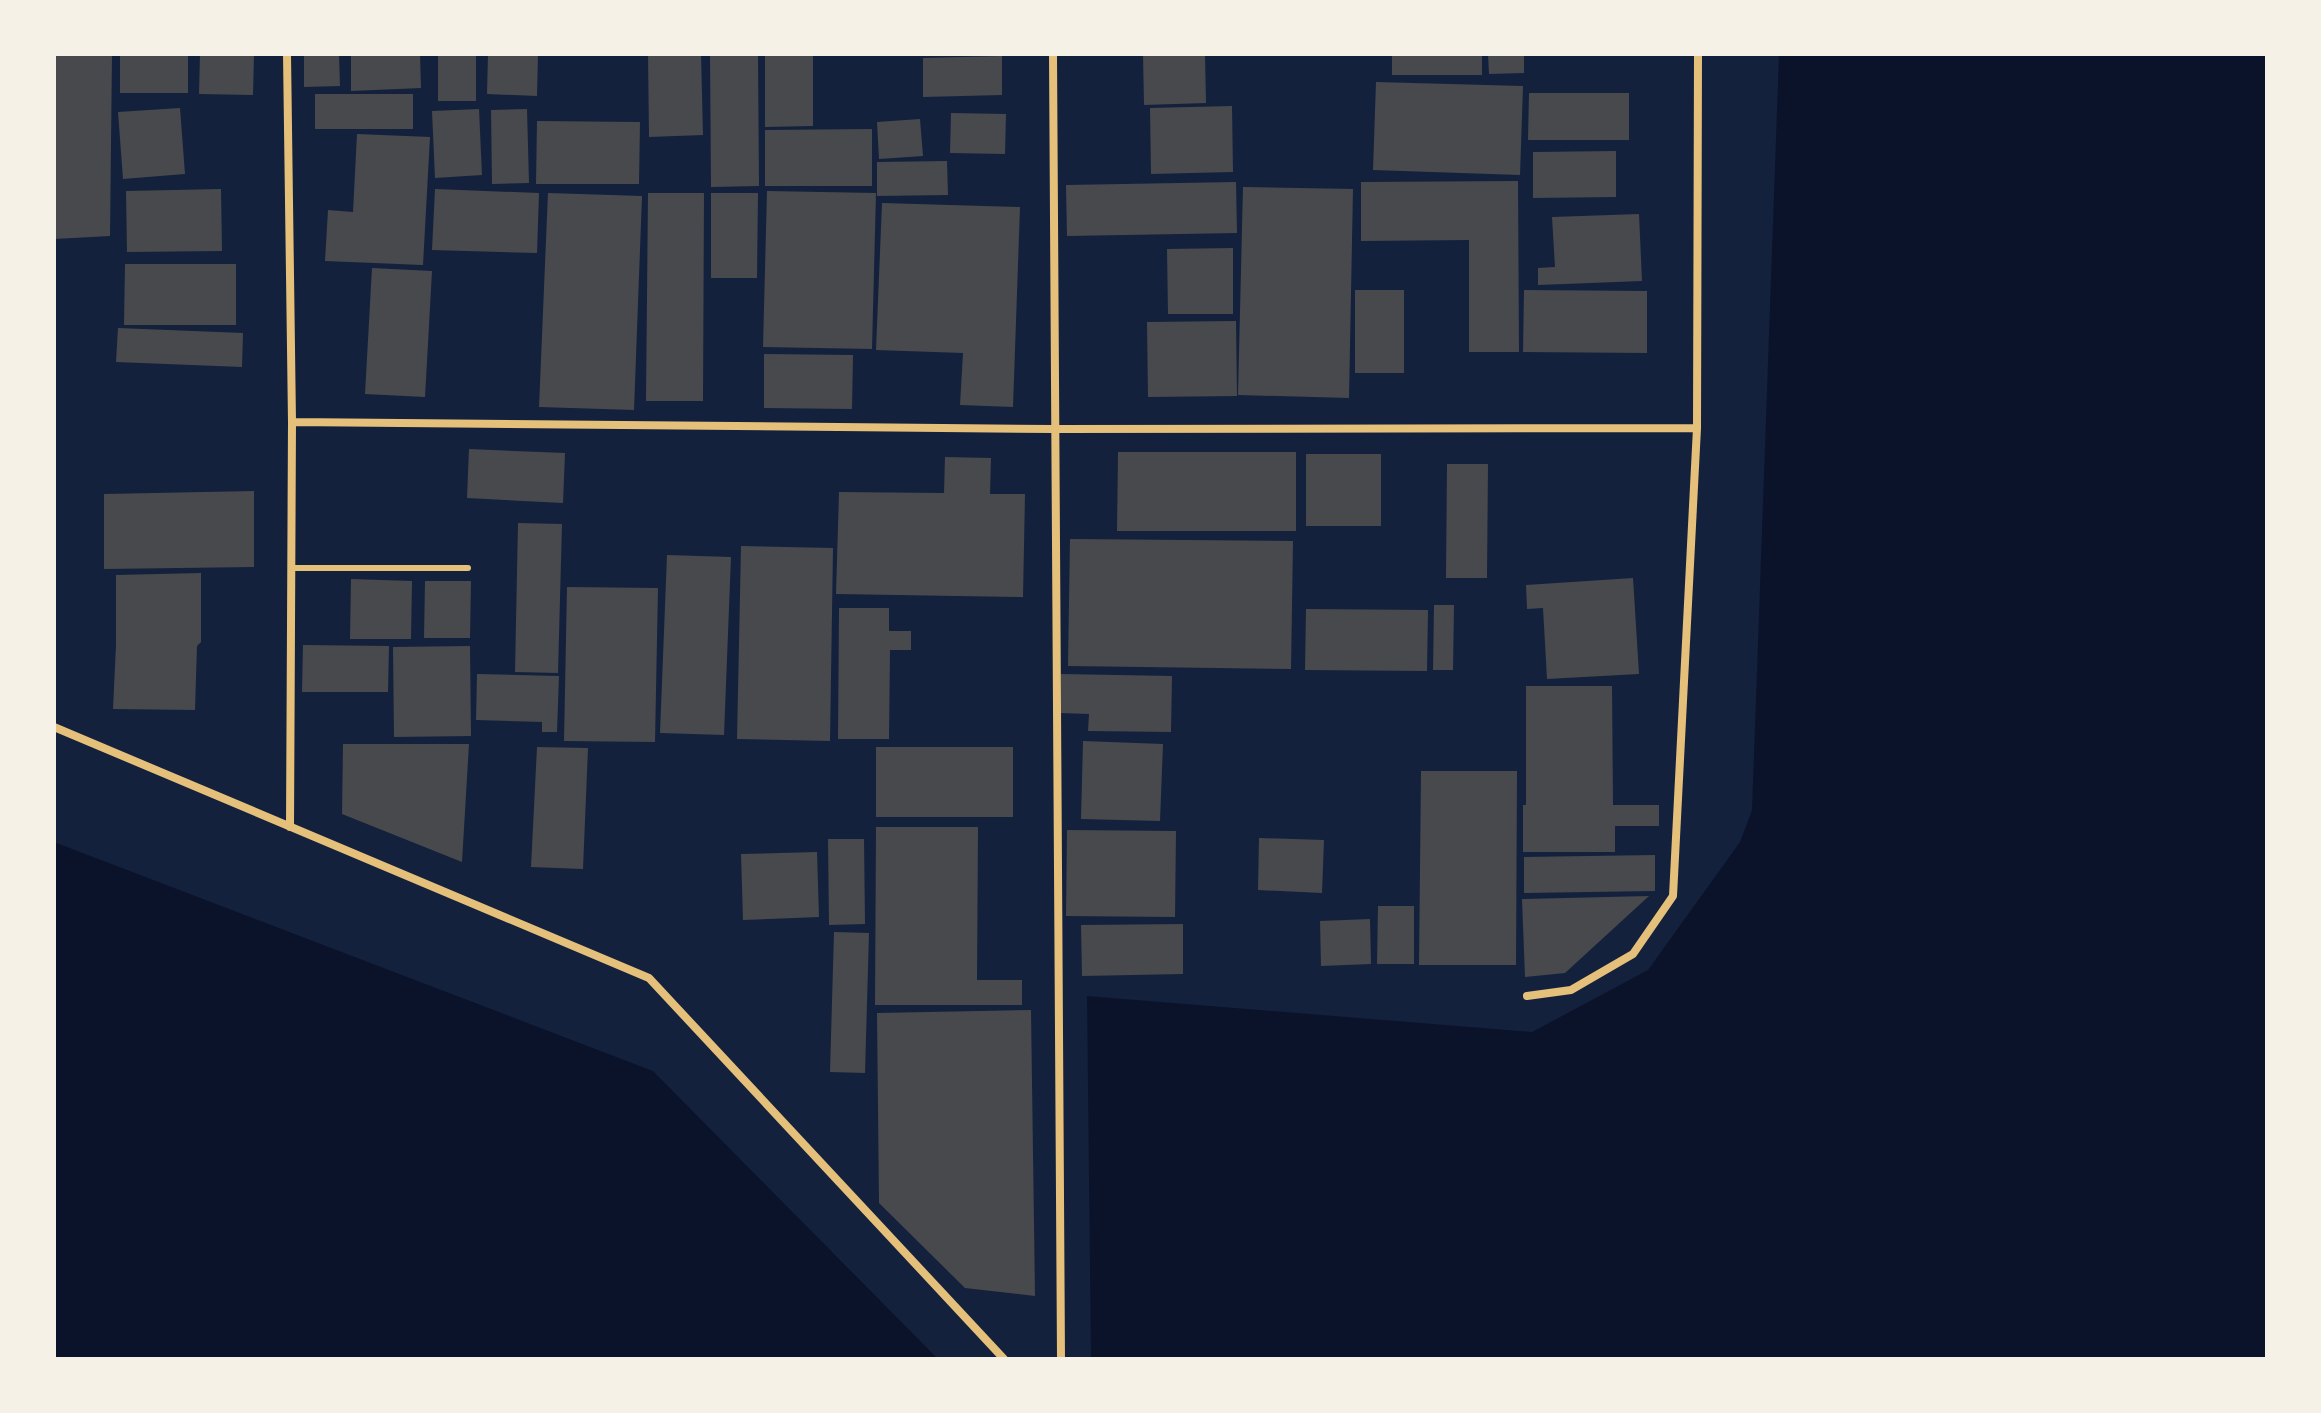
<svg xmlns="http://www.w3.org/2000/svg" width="2321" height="1413" font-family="'Times New Roman',serif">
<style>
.water{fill:#0b132b}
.building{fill:#48494c}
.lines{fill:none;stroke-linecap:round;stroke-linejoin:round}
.service{stroke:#e5c07b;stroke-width:6}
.minor{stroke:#e5c07b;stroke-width:8}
</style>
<rect width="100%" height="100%" fill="#14213d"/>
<path class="water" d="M1779,54H2267V1359H1091L1087,996L1532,1032L1648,970L1740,842L1752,810Z
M54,842L653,1071L938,1359H54Z"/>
<path class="building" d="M54,54H112L110,236L54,239Z
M120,54H188V93H120Z
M200,54H254L253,95L199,94Z
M304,54H339L340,86L304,87Z
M351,54H420L421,88L351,91Z
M438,54H476V101H438Z
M488,54H538L537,96L487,94Z
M648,54H701L703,135L649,137Z
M710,54H758L759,186L711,187Z
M765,54H813V126L765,127Z
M1143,54H1205L1206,103L1144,105Z
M1392,54H1482V75H1392Z
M1488,54H1524V73L1489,74Z
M1002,56V95L923,97V58Z
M1376,82L1523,86L1520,175L1373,170Z
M1529,93H1629V140H1528Z
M315,94H413V129H315Z
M1232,106L1233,172L1151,174L1150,108Z
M180,108L185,174L123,179L118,112Z
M479,109L482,175L435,178L432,111Z
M527,109L529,183L492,184L491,110Z
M951,113L1006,114L1005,154L950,153Z
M920,119L923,156L879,159L877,122Z
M537,121L640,122L639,184H536Z
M872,129V186H765V130Z
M357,134L430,137L423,265L325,261L328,210L353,212Z
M1616,151V197L1533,198V152Z
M947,161L948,195L877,196V162Z
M1518,181L1519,352H1469V240L1361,241V182Z
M1236,182L1237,233L1067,236L1066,185Z
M1243,187L1353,189L1349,398L1238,395Z
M221,189L222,251L127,252L126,191Z
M435,189L539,193L537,253L432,250Z
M767,191L876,193L872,349L763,347Z
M548,193L642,196L634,410L539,407Z
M648,193H704L703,401H646Z
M711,193H758L757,278H711Z
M882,203L1020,207L1013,407L960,405L963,353L876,350Z
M1639,214L1642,281L1538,285V268L1555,267L1552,217Z
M1233,248V314H1168L1167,249Z
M125,264H236V325H124Z
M372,268L432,271L425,397L365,394Z
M1355,290H1404V373H1355Z
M1524,290L1647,291V353L1523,352Z
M1236,321L1237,396L1148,397L1147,322Z
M118,328L243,333L242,367L116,362Z
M764,354L853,355L852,409L764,408Z
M469,449L565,453L563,503L467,498Z
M1118,452H1296V531H1117Z
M1306,454H1381V526H1306Z
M945,457L991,458L990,494H1025L1023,597L836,594L839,492L944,493Z
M1447,464H1488L1487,578H1446Z
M254,491V567L104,569V494Z
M518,523L562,524L558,673L515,672Z
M1070,539L1293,541L1291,669L1068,666Z
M741,546L833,548L830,741L737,739Z
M667,555L731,557L724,735L660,733Z
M201,573V642L197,646L195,710L113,709L116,645V575Z
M1633,578L1639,674L1547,679L1543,608L1527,609L1526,585Z
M351,579L412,581L411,639H350Z
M425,581H471L470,638H424Z
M567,587L658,588L655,742L564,741Z
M1434,605H1454L1453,670H1433Z
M839,608H889V631H911V650H890L889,739H838Z
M1306,609L1428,610L1427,671L1305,670Z
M303,645L389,646L388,692H302Z
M470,646L471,736L394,737L393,647Z
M477,674L559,676L557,732H542V722L476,720Z
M1061,674L1172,676L1171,732L1088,731L1089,714L1060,713Z
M1526,686H1612L1613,805H1659V826H1615V852H1523V805H1526Z
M1083,741L1163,744L1160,821L1081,819Z
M343,744H469L462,862L342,814Z
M537,747L588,748L583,869L531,867Z
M876,747H1013V817H876Z
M1421,771H1517L1516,965H1419Z
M876,827H978L977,980H1022V1005H875Z
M1067,830L1176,831L1175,917L1066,916Z
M1259,838L1324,840L1322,893L1258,890Z
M828,839H864L865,924L829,925Z
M817,852L819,917L743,920L741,854Z
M1655,855V891L1524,893V857Z
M1649,896L1565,973L1525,977L1522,899Z
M1378,906H1414V964H1377Z
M1370,919L1371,964L1321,966L1320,921Z
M1183,924V974L1082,976L1081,925Z
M834,932L869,933L865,1073L830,1072Z
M1031,1010L1035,1296L965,1288L879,1203L877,1013Z"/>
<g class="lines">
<path class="service" d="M292,568H468"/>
<path class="minor" d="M287,54L292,422L290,827
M1053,54L1061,1359
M292,422L1054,429L1697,428
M54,727L649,978L1004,1359
M1527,996L1571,990L1633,954L1673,896L1697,428L1698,54"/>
</g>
<rect width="2321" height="1413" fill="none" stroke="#f6f1e7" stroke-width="112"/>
</svg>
